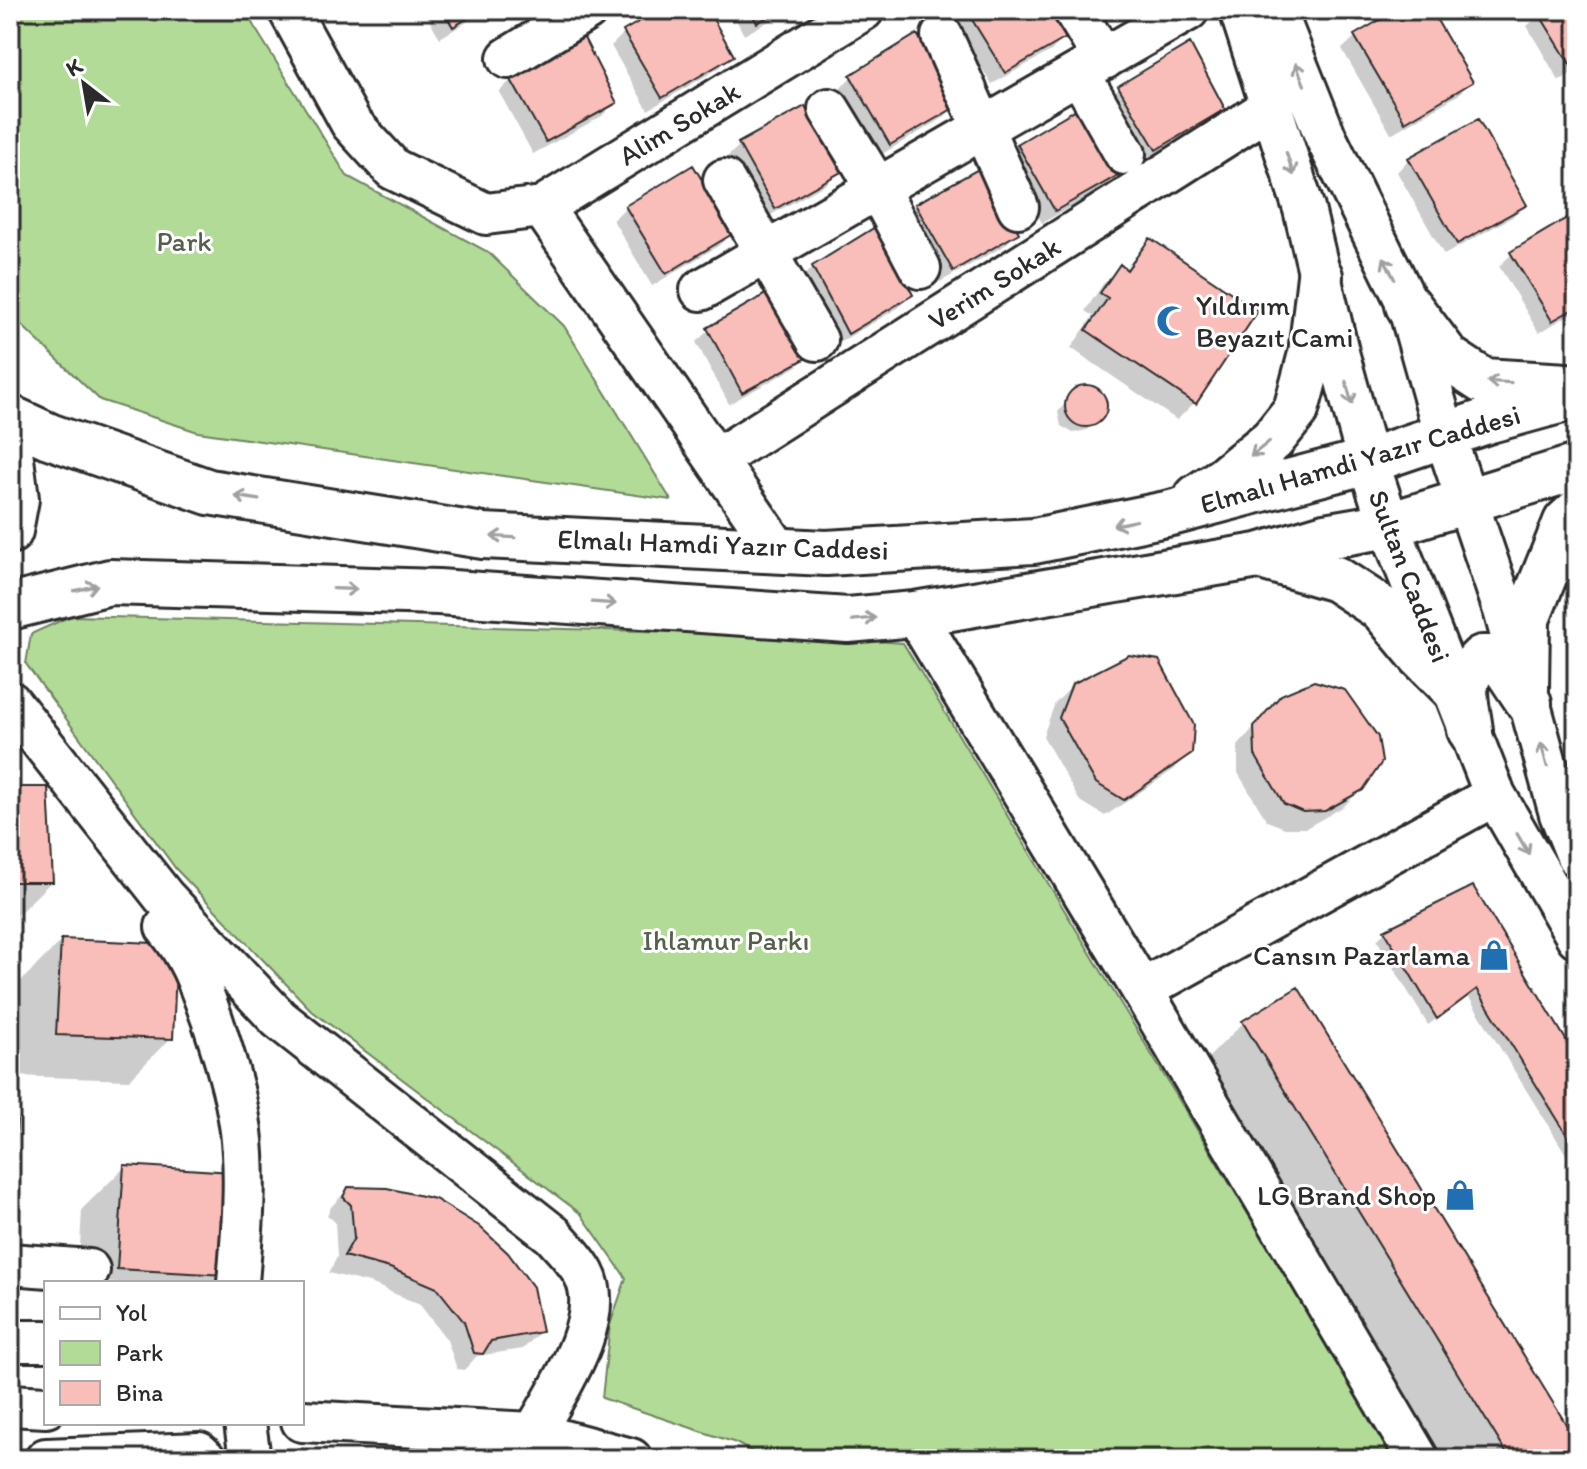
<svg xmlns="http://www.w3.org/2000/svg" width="1587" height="1469" font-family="Itim,sans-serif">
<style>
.green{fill:#b3db98;stroke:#6f8362;stroke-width:2}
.shadow{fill:#0003}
.building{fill:#fabeba;stroke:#2b2b2b;stroke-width:2}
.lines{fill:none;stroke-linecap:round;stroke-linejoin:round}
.minor-casing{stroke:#2b2b2b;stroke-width:46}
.major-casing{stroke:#2b2b2b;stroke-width:50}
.minor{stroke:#fff;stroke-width:40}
.major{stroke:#fff;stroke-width:44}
.oneway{stroke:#a0a0a0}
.labels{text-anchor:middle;stroke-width:6;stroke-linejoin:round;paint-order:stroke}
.street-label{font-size:28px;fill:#2b2b2b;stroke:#fff}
.park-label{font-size:28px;fill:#54604c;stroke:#fff}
.poi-label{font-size:28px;fill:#2b2b2b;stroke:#fff;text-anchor:end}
</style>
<rect width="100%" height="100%" fill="#fff"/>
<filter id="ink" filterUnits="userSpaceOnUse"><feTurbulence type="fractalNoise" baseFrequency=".0125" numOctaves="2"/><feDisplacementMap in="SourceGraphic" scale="16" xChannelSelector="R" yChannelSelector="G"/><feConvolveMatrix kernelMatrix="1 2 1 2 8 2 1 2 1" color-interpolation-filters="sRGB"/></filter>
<g filter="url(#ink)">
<path class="green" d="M10,10H244L347,176L488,252L564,326L671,500L198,432L100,400L10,314Z
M71,616L792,635L903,643L1396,1459H765L736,1443L602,1398L610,1325L626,1278L581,1214L312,1011L176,869L26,664L31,634Z"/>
<path class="shadow" d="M423,10H487L440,38Z
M663,10H706L732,55L719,68L648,110L611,46L624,33Z
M731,10H789L744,35Z
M966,10H1048L1064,38L1051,51L992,84L953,23Z
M1099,10H1119L1104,19Z
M1400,10H1429L1470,82L1458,95L1391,134L1342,49L1355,37Z
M1545,10H1577V70L1559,81L1527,26Z
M851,77L956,105L943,118L877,157L839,90Z
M511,80L614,103L602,116L533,154L499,92Z
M1119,88L1222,109L1209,122L1143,162L1106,100Z
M740,145L839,171L826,184L762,220L727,157Z
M1019,146L1118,174L1105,187L1042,223L1006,158Z
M1409,159L1525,204L1512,217L1444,255L1397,172Z
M916,206L1017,233L1004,246L940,282L904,219Z
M626,207L731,233L718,246L652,286L613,220Z
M1577,214V310L1539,333L1499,266L1512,254Z
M1150,240L1194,403L1177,420L1071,348L1093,316L1085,311L1103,284L1120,267L1124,270Z
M813,267L911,295L898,308L835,345L800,280Z
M709,330L809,354L796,367L729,404L696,342Z
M1089,387L1101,395L1104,409L1087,430L1073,433L1061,426L1058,412L1075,391Z
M1073,686L1190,752L1173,770L1105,816L1079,800L1043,736L1055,703Z
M1264,715L1361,789L1343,807L1306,828H1285L1267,821L1238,773V746Z
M10,789L51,882L10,922Z
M1473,888L1577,1062V1172L1468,996L1428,1025L1377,940L1385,932Z
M61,941L171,1038L129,1080L15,1076L19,983Z
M1243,1023L1577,1446V1459H1442L1201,1065Z
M125,1167L224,1274L215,1283H78L82,1209Z
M348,1189L540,1332L523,1349L477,1356L464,1370L457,1369L447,1340L420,1305L373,1284L329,1273L337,1257L335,1222L327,1215L331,1207Z"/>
<path class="building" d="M443,10H481L453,27Z
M659,10H708L734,56L662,98L623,31Z
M750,10H781L757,23Z
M966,10H1050L1066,38L1005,73Z
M1397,10H1431L1473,82L1405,122L1354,35Z
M1541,10H1577V67L1573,69L1538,12Z
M917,34L959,105L890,145L850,75Z
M583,36L617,103L546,142L510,78Z
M1190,43L1225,109L1156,150L1118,86Z
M1085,104L1120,174L1055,211L1017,144Z
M805,106L841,172L775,209L738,143Z
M1478,119L1527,205L1457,244L1408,158Z
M693,165L734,233L666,274L625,206Z
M982,167L1019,233L953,271L915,204Z
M1577,212V307L1552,321L1510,252Z
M877,226L913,295L848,334L812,266Z
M1150,238L1258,311L1196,404L1086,330L1108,298L1100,293L1120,264L1127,270Z
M776,288L812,355L742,393L707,328Z
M1065 406a21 21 0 1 1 42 0a21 21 0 1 1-42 0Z
M1129,655L1159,660L1194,725L1192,753L1124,800L1096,783L1059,718L1072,684Z
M1314,681L1345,690L1378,737L1382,762L1363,790L1325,811L1303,812L1284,804L1255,755L1254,726L1281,695Z
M10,787H48L53,882H10Z
M1473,886L1577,1058V1151L1477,989L1437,1019L1384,930Z
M61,939L177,944L173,1039L56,1035Z
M1298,987L1577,1442V1459H1510L1242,1021Z
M10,1119H17L11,1233H10Z
M124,1165L232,1172L226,1275L117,1269Z
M348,1187L387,1188L435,1199L479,1226L508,1253L533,1287L542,1332L491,1341L483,1354L474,1353L464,1322L437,1288L390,1268L344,1256L354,1238L351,1205L343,1197Z"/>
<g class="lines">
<defs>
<path id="minor" d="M289,10L351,123L393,169L486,214L542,207L863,10
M1074,10L1104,59
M1240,10L1304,209L1339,356L1368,461L1389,525L1495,795L1577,937
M1275,10L1326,138L1408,305L1445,436L1504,610L1560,814L1577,856
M942,36L1018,207
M508,58L587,10
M1079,73L1125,154
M829,109L878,189L920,268
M724,180L817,340
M542,207L778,550
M701,290L1188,10
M716,460L1271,107
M915,614L1142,990L1418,1459
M10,702L164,897L279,1019L553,1235C563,1247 577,1260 584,1274C608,1319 556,1393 534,1433
M166,927C191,957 199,983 212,1019C224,1055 236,1093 241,1131C247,1181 242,1233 238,1283
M1142,990L1495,795
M10,1264L89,1270
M10,1341H46
M10,1405L46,1407
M302,1421L534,1433L631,1459
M245,1423L250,1459
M46,1459L199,1453L205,1459"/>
<path id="major" d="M1408,305L1448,358L1483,381L1567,386
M10,418L49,436L209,492L483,536L826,553L1034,541L1171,513L1368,461L1490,420L1577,396
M10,451L16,499L10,531
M1197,497L1224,479L1272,440L1296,410L1311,354L1320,276
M1258,556L1336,579L1382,609L1421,656L1453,688
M10,607L110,582L438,592L848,620L915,614L1258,556L1325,536L1389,525L1577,467
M1526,690L1527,619L1566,522L1577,512
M1470,730C1466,699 1457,681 1482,658H1499L1529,703"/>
</defs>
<use href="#minor" class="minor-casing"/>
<use href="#major" class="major-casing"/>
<use href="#minor" class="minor"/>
<use href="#major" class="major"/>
</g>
<defs><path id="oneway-shaft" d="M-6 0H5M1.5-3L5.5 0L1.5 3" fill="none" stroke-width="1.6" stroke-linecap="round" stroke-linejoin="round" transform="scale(2)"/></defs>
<g class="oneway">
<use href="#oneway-shaft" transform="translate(1300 74) rotate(-112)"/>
<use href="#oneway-shaft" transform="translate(1290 164) rotate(72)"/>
<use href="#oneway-shaft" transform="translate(1389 268) rotate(-116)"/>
<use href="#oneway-shaft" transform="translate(1499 382) rotate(-177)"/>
<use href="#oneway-shaft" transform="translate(1349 393) rotate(75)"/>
<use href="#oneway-shaft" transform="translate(1260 449) rotate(141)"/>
<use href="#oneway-shaft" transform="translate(247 498) rotate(-171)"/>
<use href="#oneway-shaft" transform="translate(1125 523) rotate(168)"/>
<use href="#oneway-shaft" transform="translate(503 537) rotate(-177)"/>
<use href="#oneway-shaft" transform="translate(86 588) rotate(-14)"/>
<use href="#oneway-shaft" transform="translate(345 589) rotate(2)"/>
<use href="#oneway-shaft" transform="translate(604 603) rotate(4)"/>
<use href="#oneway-shaft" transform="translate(864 619) rotate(-5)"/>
<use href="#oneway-shaft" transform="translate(1544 755) rotate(-105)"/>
<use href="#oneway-shaft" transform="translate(1523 844) rotate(60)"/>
</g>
</g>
<defs>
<symbol id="mosque-bare" viewBox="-9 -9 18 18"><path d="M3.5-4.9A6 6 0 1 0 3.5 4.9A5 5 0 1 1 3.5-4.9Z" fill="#1f6fb2" stroke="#fff" stroke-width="2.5" paint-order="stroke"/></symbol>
<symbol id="shop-bare" viewBox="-9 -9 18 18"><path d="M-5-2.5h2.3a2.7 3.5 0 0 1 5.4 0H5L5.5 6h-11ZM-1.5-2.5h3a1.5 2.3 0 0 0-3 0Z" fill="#1f6fb2" stroke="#fff" stroke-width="2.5" paint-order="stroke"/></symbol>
</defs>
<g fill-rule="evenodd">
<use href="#mosque-bare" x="1150" y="299" width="44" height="44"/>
<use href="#shop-bare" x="1472" y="933" width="44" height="44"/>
<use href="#shop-bare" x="1438" y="1173" width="44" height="44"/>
</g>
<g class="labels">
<g class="street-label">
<text transform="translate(679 123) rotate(-31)" y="10">Alim Sokak</text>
<text transform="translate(994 283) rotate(-32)" y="10">Verim Sokak</text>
<text transform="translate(1360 459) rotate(-16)" y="10">Elmalı Hamdi Yazır Caddesi</text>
<text transform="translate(723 544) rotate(2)" y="10">Elmalı Hamdi Yazır Caddesi</text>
<text transform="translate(1410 576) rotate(69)" y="10">Sultan Caddesi</text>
</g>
<g class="park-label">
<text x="184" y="251">Park</text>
<text x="726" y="950">Ihlamur Parkı</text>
</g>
<g class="poi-label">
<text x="1196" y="315" text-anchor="start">Yıldırım<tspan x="1196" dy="32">Beyazıt Cami</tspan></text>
<text x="1470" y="965">Cansın Pazarlama</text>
<text x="1436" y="1205">LG Brand Shop</text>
</g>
</g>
<rect width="1587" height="1469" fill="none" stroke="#fff" stroke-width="40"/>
<rect x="20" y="20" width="1547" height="1429" fill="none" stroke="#2b2b2b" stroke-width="3" filter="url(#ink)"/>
<rect x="44" y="1281" width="260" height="144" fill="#ffffff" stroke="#aaaaaa" stroke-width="2"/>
<rect x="60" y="1307" width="40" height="12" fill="#ffffff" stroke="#aaaaaa" stroke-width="2"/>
<text x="116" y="1321" font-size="24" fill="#2b2b2b">Yol</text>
<rect x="60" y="1341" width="40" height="24" fill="#b3db98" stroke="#aaaaaa" stroke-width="2"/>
<text x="116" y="1361" font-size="24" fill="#2b2b2b">Park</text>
<rect x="60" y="1381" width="40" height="24" fill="#fabeba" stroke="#aaaaaa" stroke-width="2"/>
<text x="116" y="1401" font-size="24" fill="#2b2b2b">Bina</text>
<g transform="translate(84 84) rotate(329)" stroke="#ffffff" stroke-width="6" paint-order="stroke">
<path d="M0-6L14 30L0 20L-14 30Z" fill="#2b2b2b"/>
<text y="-12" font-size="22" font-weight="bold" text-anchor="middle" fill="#2b2b2b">K</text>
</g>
</svg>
